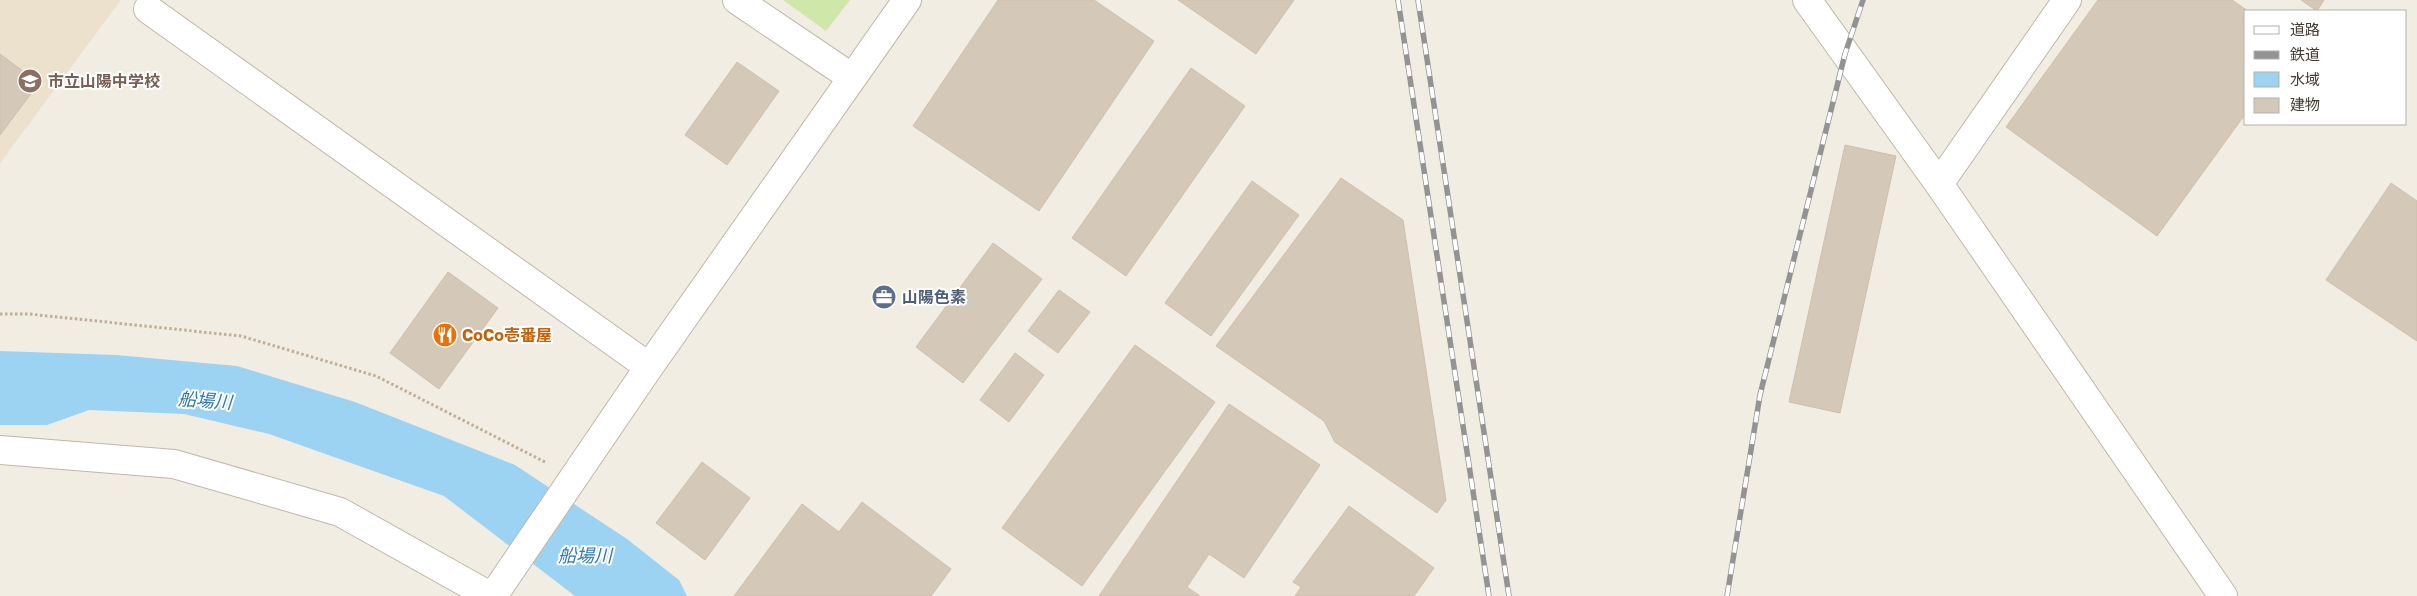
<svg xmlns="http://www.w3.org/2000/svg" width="2417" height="596" font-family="'Golos Text','Noto Sans JP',sans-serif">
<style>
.education{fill:#ece1cc}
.green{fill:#cfe8a9}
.water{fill:#9cd2f2}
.building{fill:#d4c8b8;stroke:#cfbfab}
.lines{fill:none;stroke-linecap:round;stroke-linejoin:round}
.minor-casing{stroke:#c0b7a8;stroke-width:30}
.path{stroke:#c0af96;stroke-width:3;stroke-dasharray:2.5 2.5;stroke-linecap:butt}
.minor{stroke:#fff;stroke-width:28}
.rail-casing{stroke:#939393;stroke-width:5.5}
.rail{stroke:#fff;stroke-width:4;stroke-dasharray:11;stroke-linecap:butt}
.labels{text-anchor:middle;stroke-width:4;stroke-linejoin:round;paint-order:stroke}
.education-label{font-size:16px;font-weight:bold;fill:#785e54;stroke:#fff;text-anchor:start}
.service-label{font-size:16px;font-weight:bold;fill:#4e5e75;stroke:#fff;text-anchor:start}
.food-label{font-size:16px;font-weight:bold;fill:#c56008;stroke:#fff;text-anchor:start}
.water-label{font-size:18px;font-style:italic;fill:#2979aa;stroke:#fff}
</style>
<rect width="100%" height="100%" fill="#f2ede3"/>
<path class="education" d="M0,0H121L0,163Z"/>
<path class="green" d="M783,0H850L826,31Z"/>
<path class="water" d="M0,351L116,355L237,366L355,402L515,465L627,539L679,580L687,596H575L444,496L269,434L184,414L89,410L47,425H0Z"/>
<path class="building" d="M998,0H1094L1154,41L1039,211L913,126Z
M1178,0H1294L1256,54Z
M2098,0H2232L2248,11H2246V113L2157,236L2006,127Z
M2301,0H2324L2317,11Z
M0,54L39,83L0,135Z
M737,62L779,91L727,165L685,135Z
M1191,68L1245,106L1126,276L1072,238Z
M1845,145L1896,156L1840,413L1789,402Z
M1341,178L1403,220L1446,500L1437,513L1335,442L1324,421L1216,346Z
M1252,181L1299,215L1211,336L1165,303Z
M2391,183L2417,201V341L2326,280Z
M993,243L1042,279L963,383L916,347Z
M448,272L498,308L439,389L390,353Z
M1059,290L1090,312L1058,353L1028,331Z
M1135,345L1215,402L1082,586L1002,528Z
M1015,353L1044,375L1009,422L980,400Z
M1229,404L1320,465L1244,578L1209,554L1187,587L1200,596H1099Z
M702,462L750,498L705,560L656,523Z
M862,502L951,569L931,596H734L802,504L839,532Z
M1349,506L1434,568L1414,596H1295L1301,587L1293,582Z"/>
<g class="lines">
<defs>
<path id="minor" d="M737,0L851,77
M1807,0L1939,184L2223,596
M148,9L649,367
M1939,184L2067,0
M0,450L174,464L340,512L490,596
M493,596L649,367L907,0"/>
</defs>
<use href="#minor" class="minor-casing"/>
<path class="path" d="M0,314H29L241,336L376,376L545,462"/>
<use href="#minor" class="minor"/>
<defs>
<path id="rail" d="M1398,0L1489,596
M1418,0L1509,596
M1727,596L1760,395L1845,54L1863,0"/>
</defs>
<use href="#rail" class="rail-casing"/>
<use href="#rail" class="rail"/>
</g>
<defs>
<symbol id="school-disc" viewBox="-11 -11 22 22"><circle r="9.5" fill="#8d6e63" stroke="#fff"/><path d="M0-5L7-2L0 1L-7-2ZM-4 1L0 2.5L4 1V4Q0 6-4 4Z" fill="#fff"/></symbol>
<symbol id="office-disc" viewBox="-11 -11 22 22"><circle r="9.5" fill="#5c6f8a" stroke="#fff"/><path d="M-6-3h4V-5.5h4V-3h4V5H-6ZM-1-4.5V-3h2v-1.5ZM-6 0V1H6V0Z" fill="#fff"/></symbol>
<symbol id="restaurant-disc" viewBox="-11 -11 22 22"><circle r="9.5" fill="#e8710a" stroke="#fff"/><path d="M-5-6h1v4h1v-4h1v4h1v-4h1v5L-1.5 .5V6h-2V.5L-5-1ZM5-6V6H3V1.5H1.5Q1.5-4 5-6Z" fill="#fff"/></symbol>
</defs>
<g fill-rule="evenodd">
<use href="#school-disc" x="16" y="67" width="28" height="28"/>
<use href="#office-disc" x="870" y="283" width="28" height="28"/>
<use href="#restaurant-disc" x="431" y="321" width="28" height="28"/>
</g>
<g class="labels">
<g class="education-label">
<text x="48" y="87">市立山陽中学校</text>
</g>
<g class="service-label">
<text x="902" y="303">山陽色素</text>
</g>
<g class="food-label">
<text x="462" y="341">CoCo壱番屋</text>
</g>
<g class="water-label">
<text transform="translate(205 401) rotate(4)" y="6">船場川</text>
<text x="585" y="562">船場川</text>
</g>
</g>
<rect x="2244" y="10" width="162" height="115" fill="#ffffff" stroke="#b4b1ad"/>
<rect x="2254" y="26" width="25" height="8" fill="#ffffff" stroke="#b4b1ad"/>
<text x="2290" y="35" font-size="15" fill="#443c33">道路</text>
<rect x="2254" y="51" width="25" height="8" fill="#939393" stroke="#b4b1ad"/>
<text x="2290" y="60" font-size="15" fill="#443c33">鉄道</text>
<rect x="2254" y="72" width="25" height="15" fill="#9cd2f2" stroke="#b4b1ad"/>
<text x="2290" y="85" font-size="15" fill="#443c33">水域</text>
<rect x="2254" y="98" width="25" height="15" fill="#d4c8b8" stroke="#b4b1ad"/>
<text x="2290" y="110" font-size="15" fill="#443c33">建物</text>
</svg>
